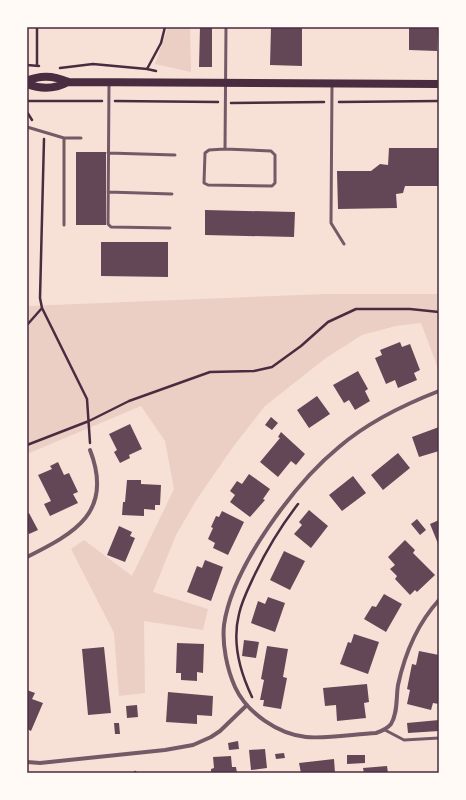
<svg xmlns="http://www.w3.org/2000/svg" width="466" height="800" font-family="'Crimson Pro',serif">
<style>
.green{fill:#ebcfc5}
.building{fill:#644757}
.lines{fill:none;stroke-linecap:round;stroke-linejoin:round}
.path{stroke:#4a2c40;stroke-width:2.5}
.service{stroke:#755966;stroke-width:3}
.minor{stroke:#755966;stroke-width:4}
.secondary{stroke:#4a2c40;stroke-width:8}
.neatline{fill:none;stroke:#4a2c40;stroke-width:1.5}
</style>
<rect width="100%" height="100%" fill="#f7e1d7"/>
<path class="green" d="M168,27H190L191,72L155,64Z
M325,294H439V371L421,323L396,326L362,335L326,358L265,406L233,447L197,499L176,535L153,592L208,609L203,630L144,621L145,693L119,696L114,633L71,549L84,540L132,576L174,489L165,441L141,406L27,454V306Z"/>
<path class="building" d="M200,27H212V67H199Z
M271,27H302V66L270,65Z
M409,27H438L437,51L409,50Z
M389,148H439V186H405L403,193L396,194L397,208L338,209L337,171H371L380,164L388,165Z
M76,152H106V225H76Z
M205,210L295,212L294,237L205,235Z
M101,242H168V277L101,276Z
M400,342L402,347L410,344L420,370L414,373L417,380L398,388L395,380L386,384L375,358L382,355L380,350Z
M358,371L368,389L365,391L370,401L355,410L349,400L344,403L333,385Z
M317,396L330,414L309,428L297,410Z
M271,417L278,423L272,430L265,425Z
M130,424L142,449L129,455L130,458L120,463L114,452L117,450L109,434Z
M439,427V451L419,457L412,437Z
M281,432L305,454L296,465L291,461L278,477L260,462L280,438L278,437Z
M398,453L410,468L383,490L371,475Z
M58,462L64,475L69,473L78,492L73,494L78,503L50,516L44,504L51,501L38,475L52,469L50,466Z
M249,474L270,489L263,499L265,500L250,517L230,502L235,495L230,491L237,481L242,484Z
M353,476L366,493L342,511L329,495Z
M127,480H141V484L161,485L160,505H155V510L144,509V516L122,515L123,502H125Z
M309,510L328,526L311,548L294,534L302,525L299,522Z
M222,511L244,522L228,555L213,548L215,543L208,539L213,528L211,527L216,516L219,517Z
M29,513L38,530L29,534L27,530V514Z
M417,519L426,530L420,535L411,524Z
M439,520V546L430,524Z
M119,526L132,532L130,536L135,538L125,562L107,555Z
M405,540L415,550L413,553L435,575L417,592L415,590L410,595L395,579L397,576L390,569L395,565L388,557Z
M284,551L305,561L290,590L270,580Z
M205,560L223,567L211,601L187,592L197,566L202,568Z
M384,594L402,604L386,632L364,619L372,606L376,607Z
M268,597L285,603L275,632L251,623L258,601L265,604Z
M354,634L379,642L368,674L340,664L348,642L351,643Z
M244,640L259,642L256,658L242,656Z
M177,643L204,644L203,673L197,672V681L181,680V673H176Z
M267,646L288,649L283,677L287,678L281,709L263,706L264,700H260L264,680L261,679Z
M104,647L111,713L88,715L82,649Z
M419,651L439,655V704L433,703L431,710L407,704L410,690L407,689L412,664L416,665Z
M367,684L369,702L364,703L366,718L337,721L336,705L325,706L323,688Z
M27,690L35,693L32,699L43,703L31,731L27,729Z
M168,692L213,696L212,716L197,715V724L166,722Z
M137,705L138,717L127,718L126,706Z
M439,720V731L408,733L407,723Z
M114,723H119L120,734H115Z
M238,741L239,749L229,750L228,743Z
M265,749L267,768L251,770L249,750Z
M284,753L285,758L276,759L275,754Z
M347,755H365V763L347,764Z
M231,756L232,767H236L237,773H211V769L214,768L213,757Z
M334,759L335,773H301L299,763Z
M387,766L388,773H364L363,768Z"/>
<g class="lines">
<path class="path" d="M27,65L39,66
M37,65V27
M60,68L93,64L147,69L161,43L165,27
M147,69L156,71
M27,101H102
M115,101L218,102
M339,102L439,101
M231,103L324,102
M27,112L32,120
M44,139L40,298L42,308L87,399L90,443
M27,325L42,308
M27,445L89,421L129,401L210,372L254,371L272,367L301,346L328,322L356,309H410L439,312
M252,697C240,672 232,642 239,614C242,600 249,587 255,574C267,549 281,526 298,504
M135,772L136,773"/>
<path class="service" d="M109,83L108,224L111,227L170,228
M332,85L331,223L344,244
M27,127L64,138V225
M64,138H81
M225,149L209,150L205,153L204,183L208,185L272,186L275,183V155L271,151L225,149L226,27
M108,153L175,155
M108,192L172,194
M385,730L404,740L439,738"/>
<path class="minor" d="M439,391C403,405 368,422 339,447C295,483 232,567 224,625C222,645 227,669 235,687C247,713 278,734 306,737C326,739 355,734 376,733C382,731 387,729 391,724C398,713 396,697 398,685C405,653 417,624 439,600
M27,557C75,533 114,512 90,450
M27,762L40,763L165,750L193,745L211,737L220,731L247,705"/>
<path class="secondary" d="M27,81C40,75 55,76 68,82L439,84
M27,84C40,89 55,89 68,82"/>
</g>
<rect width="466" height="800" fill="none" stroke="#fffaf5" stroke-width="56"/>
<rect x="28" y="28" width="410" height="744" class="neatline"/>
</svg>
